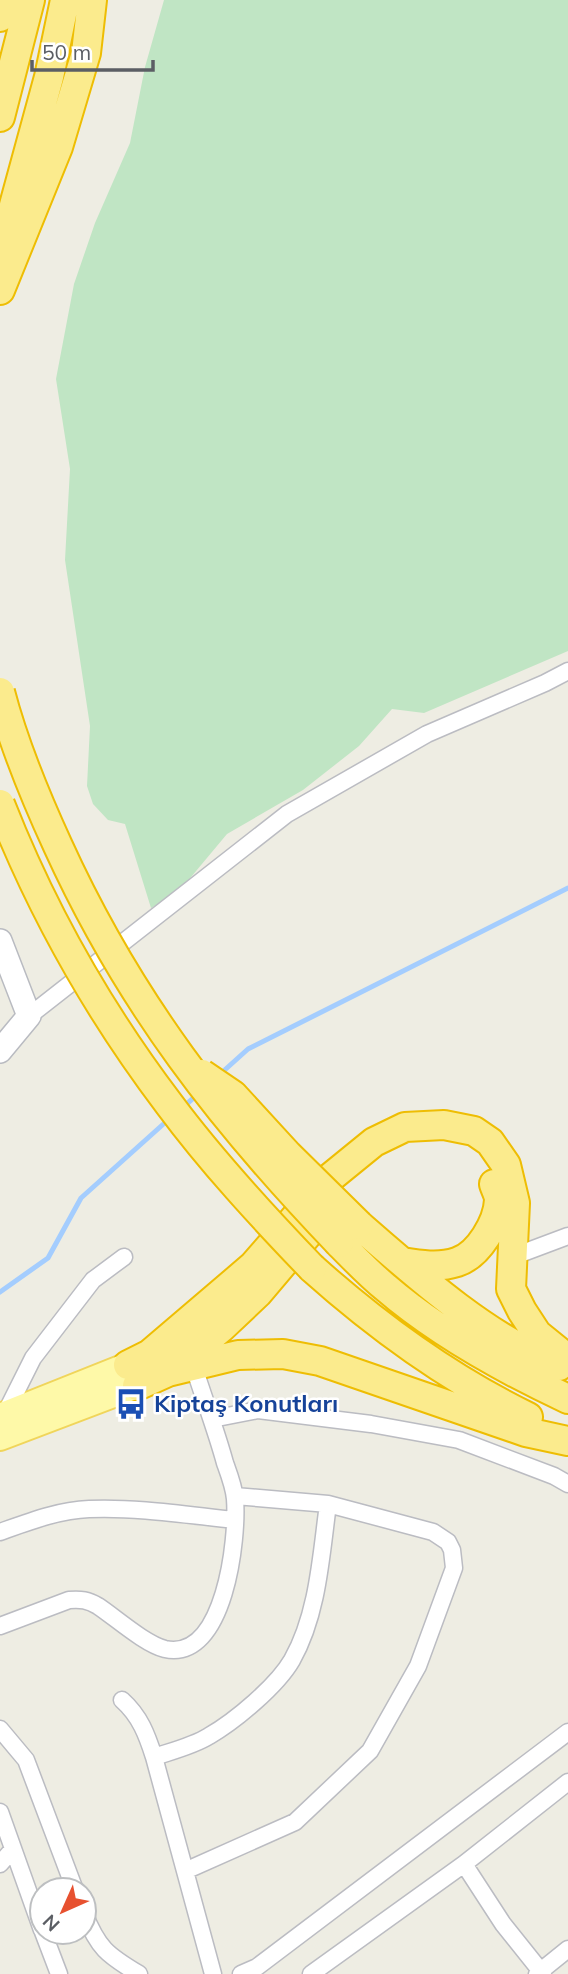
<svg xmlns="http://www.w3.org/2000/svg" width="568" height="1974" font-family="Mulish,sans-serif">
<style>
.green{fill:#c0e5c4}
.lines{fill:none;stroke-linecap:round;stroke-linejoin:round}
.stream{stroke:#a4cdfe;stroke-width:5}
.street-casing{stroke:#bbbcc2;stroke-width:19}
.secondary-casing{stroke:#b9bbc1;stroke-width:26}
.primary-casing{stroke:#f0d55b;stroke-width:28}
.highway-casing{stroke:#eebd03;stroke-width:32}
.street{stroke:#fff;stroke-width:16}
.secondary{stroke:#fff;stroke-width:23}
.primary{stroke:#fef9a8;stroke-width:24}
.highway{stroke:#fbeb8d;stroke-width:28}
.highway-bridge-casing{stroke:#eebd03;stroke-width:32;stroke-linecap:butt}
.highway-bridge{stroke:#fbeb8d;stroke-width:28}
.labels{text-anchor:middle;stroke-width:5;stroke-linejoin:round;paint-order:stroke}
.transit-label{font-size:24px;font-weight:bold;fill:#164399;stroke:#fff;text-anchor:start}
</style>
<rect width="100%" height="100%" fill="#eeede3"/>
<path class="green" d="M164,0H568V651L424,713L392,709L359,746L303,790L227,834L176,895L151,908L125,824L108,820L93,804L87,786L90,726L65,560L70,469L56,379L74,284L95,223L130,143L145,67Z"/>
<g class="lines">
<path class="stream" d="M218,1076L248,1049L568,888
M182,1108L198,1094
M0,1292L48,1258L81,1198L169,1119"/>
<defs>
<path id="street" d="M29,1016L287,814L427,734L545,683L568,671
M512,1257L568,1236
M5,1414L33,1358L93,1280L124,1257
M212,1419L258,1410L371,1424L459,1440L554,1476L568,1484
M0,1532C28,1522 59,1510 89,1509C137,1507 187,1515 235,1520
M0,1626L69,1600C81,1599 88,1600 98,1606C116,1618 145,1644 165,1649C225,1662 238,1538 235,1499C234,1487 229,1474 225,1463C216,1430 204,1399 194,1367
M122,1700C140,1716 147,1735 154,1757L213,1974
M0,1729L26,1760L75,1890
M154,1757C172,1751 193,1746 209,1736C235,1721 277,1686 292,1660C318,1614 321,1556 328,1504
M0,1812L42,1930
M0,1864L13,1849
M464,1864L503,1924L543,1974
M185,1871L295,1822L370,1751L418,1666L454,1568L452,1550L448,1542L433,1532L328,1504L235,1496
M84,1913C98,1948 107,1955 139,1974
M43,1932L59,1974
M241,1974L257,1967L568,1732
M311,1974L464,1864L568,1782
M537,1974L568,1949"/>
<path id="secondary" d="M0,941L29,1016L0,1051"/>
<path id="primary" d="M0,1416L128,1365
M0,1438L137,1386"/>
<path id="highway" d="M0,17L5,0
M0,117L30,0
M4,242L49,77L65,0
M0,290L58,147L86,53L92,0
M359,1225C414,1273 490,1341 559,1366
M339,1243C354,1258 369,1274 385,1287C437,1332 506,1370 568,1399
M402,1262C420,1265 439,1268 457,1262C479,1255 498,1222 499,1200C499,1195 495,1188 494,1184
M312,1268C378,1327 448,1378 528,1417
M128,1365L150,1354L253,1266L331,1177L374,1142L405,1127L444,1125L474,1131L490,1142L506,1165L515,1203L511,1289L522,1311L537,1334L568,1359
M168,1372L221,1328L258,1293L334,1203
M137,1386L168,1372L238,1355L283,1354L320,1361L526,1432L568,1441"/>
</defs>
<use href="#street" class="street-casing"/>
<use href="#secondary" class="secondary-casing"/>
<use href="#primary" class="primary-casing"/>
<use href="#highway" class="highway-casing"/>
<use href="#street" class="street"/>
<use href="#secondary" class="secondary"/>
<use href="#primary" class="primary"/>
<use href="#highway" class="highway"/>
<defs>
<path id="highway-bridge" d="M0,692C14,746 35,796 58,846C129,1002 221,1120 339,1243
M0,804C42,911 100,1013 169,1104C212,1162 262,1216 312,1268
M202,1074L233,1095L288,1155L359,1225"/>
</defs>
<use href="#highway-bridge" class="highway-bridge-casing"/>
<use href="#highway-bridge" class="highway-bridge"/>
</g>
<defs>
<symbol id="bus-bare" viewBox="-9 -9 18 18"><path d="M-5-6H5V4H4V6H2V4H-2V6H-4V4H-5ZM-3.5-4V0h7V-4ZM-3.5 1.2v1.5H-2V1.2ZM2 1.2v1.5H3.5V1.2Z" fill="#1a4fb4" stroke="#fff" stroke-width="2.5" paint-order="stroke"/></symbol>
</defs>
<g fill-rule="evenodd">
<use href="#bus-bare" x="109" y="1382" width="44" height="44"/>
</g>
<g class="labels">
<g class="transit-label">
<text x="154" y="1412">Kiptaş Konutları</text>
</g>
</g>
<g transform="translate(63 1911) rotate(225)"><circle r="33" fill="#ffffff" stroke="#bdbfc1" stroke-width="2"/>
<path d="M0-5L12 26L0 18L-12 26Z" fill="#e75130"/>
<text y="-10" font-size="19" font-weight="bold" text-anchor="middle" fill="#5b5e64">N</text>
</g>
<path d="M32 60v10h121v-10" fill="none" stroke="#5b5e64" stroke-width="3.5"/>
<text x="42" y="60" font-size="21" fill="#5b5e64" stroke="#ffffff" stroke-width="5" paint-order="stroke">50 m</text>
</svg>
